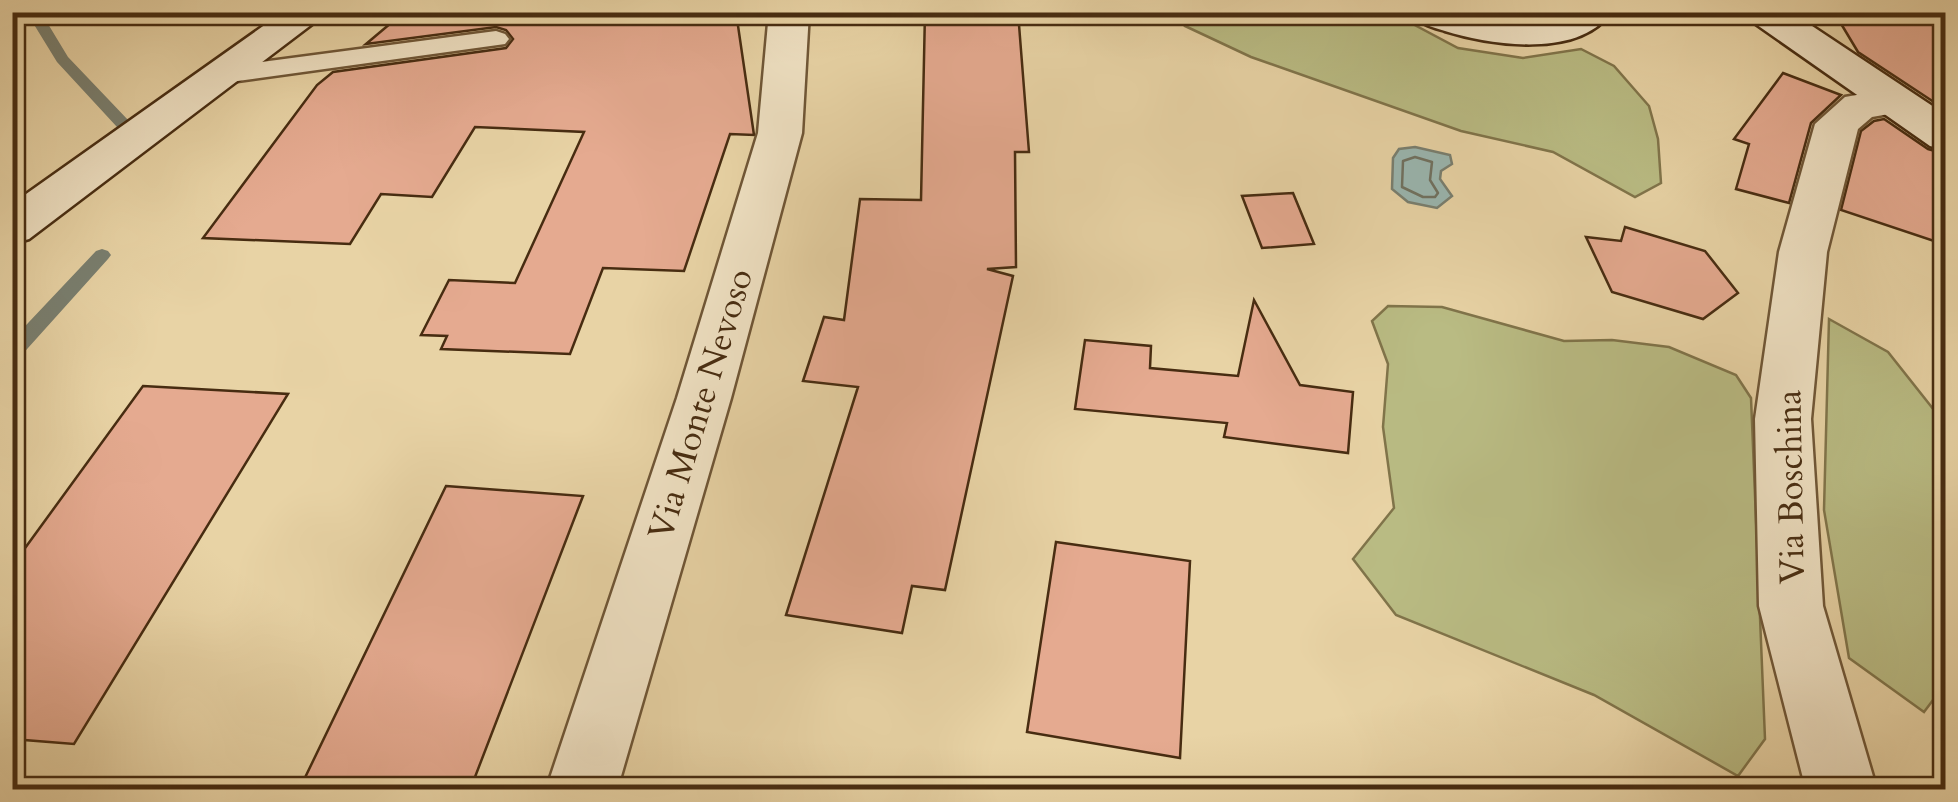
<svg xmlns="http://www.w3.org/2000/svg" width="1958" height="802" font-family="Cardo,serif">
<style>
.green{fill:#b9bb83;stroke:#80744a;stroke-width:2.5}
.water{fill:#9ab6b0;stroke:#797f70;stroke-width:2.5}
.lines{fill:none;stroke-linecap:round;stroke-linejoin:round}
.shore{stroke:#707160;stroke-width:2.5}
.stream{fill:#797f70;fill-rule:evenodd}
.building{fill:#e5aa90;stroke:#472c11;stroke-width:2.5}
.lane-casing{stroke:#6f5636;stroke-width:5}
.street-casing{stroke:#6f5636;stroke-width:5}
.secondary-casing{stroke:#472c11;stroke-width:5}
.lane{fill:#f0e2c4;fill-rule:evenodd}
.street{fill:#f0e2c4;fill-rule:evenodd}
.secondary{fill:#f0e2c4;fill-rule:evenodd}
.labels{text-anchor:middle;stroke-width:8;stroke-linejoin:round;paint-order:stroke}
.street-label{font-size:35px;fill:#472c11;stroke:#f0e2c4}
</style>
<rect width="100%" height="100%" fill="#e8d3a5"/>
<filter id="stains"><feTurbulence type="fractalNoise" baseFrequency=".002" numOctaves="4"/><feColorMatrix values="0 0 0 0 .2 0 0 0 0 .09 0 0 0 0 .02 0 0 0 .5 -.17"/></filter>
<radialGradient id="worn" r=".72"><stop offset=".6" stop-color="#630" stop-opacity="0"/><stop offset="1" stop-color="#630" stop-opacity=".3"/></radialGradient>
<path class="green" d="M1190,13H1392L1458,48L1523,58L1581,49L1614,66L1649,106L1658,139L1661,183L1635,197L1553,152L1461,131L1251,57L1185,26Z
M1388,306L1442,307L1564,341L1612,340L1669,347L1736,375L1751,398L1765,739L1738,776L1594,695L1396,615L1353,559L1394,508L1383,427L1388,364L1372,321Z
M1829,319L1888,352L1945,424V684L1924,712L1849,658L1824,510Z"/>
<path class="water" d="M1415,147L1450,155L1452,164L1441,171L1440,179L1452,196L1437,208L1408,202L1392,189L1393,158L1399,149Z"/>
<g class="lines">
<path class="shore" d="M1415,157L1432,162L1430,180L1438,193L1435,197H1423L1402,187L1403,161Z"/>
<path class="stream" d="M34,12H50L45,19L68,57L129,121V127H117L57,62L30,18Z
M102,249L108,251L111,255L108,259L19,358L12,360V340L96,251Z"/>
</g>
<path class="building" d="M404,12H736L754,135L730,134L684,271L603,268L570,354L441,349L447,336L421,335L449,280L515,283L584,132L475,127L432,197L381,194L350,244L203,238L317,85L333,72L506,48L513,39L506,30L496,27L366,44Z
M925,12H1018L1029,152H1015L1016,267L987,269L1013,276L945,590L912,586L902,633L786,615L858,387L803,381L824,317L844,320L860,199L921,200Z
M1834,12L1946,14V110L1858,52Z
M1783,73L1841,95L1811,123L1789,203L1736,189L1749,144L1734,139Z
M1884,119L1928,149L1946,154V245L1841,210L1861,131L1874,121Z
M1293,193L1314,244L1262,248L1242,196Z
M1625,227L1705,251L1738,293L1703,319L1612,292L1586,237L1621,241Z
M1254,300L1300,385L1353,392L1348,453L1224,437L1227,423L1075,409L1085,340L1151,346L1150,368L1238,376Z
M143,386L288,394L74,744L12,739V566Z
M446,486L583,496L470,790H299Z
M1056,542L1190,561L1180,758L1027,732Z"/>
<g class="lines">
<defs>
<path id="lane" d="M496,31L505,34L509,39L505,44L223,83L210,75L223,67Z"/>
<path id="street" d="M12,12H33L28,20L12,25Z
M769,12H809L802,133L731,398L617,790H546L677,398L758,133Z
M1891,89L1906,93L1912,102L1906,111L1872,117L1858,129L1827,252L1811,419L1823,606L1877,790H1806L1759,606L1755,419L1779,252L1815,124L1845,97Z"/>
<path id="secondary" d="M283,12H328L29,239L12,244V204Z
M1411,12H1469L1512,21L1545,19L1562,12H1611C1579,59 1490,45 1445,31C1432,27 1419,24 1411,12Z
M1745,12H1791L1946,115V150L1930,146L1750,20Z"/>
</defs>
<use href="#lane" class="lane-casing"/>
<use href="#street" class="street-casing"/>
<use href="#secondary" class="secondary-casing"/>
<use href="#lane" class="lane"/>
<use href="#street" class="street"/>
<use href="#secondary" class="secondary"/>
</g>
<g class="labels">
<g class="street-label">
<text transform="translate(700 404) rotate(-73)" y="12">Via Monte Nevoso</text>
<text transform="translate(1790 487) rotate(-91)" y="12">Via Boschina</text>
</g>
</g>
<rect width="1958" height="802" fill="none" stroke="#e8d3a5" stroke-width="50"/>
<rect x="15" y="15" width="1928" height="772" fill="none" stroke="#472c11" stroke-width="5"/>
<rect x="25" y="25" width="1908" height="752" fill="none" stroke="#472c11" stroke-width="2.5"/>
<rect width="100%" height="100%" filter="url(#stains)"/>
<rect width="100%" height="100%" fill="url(#worn)"/>
</svg>
